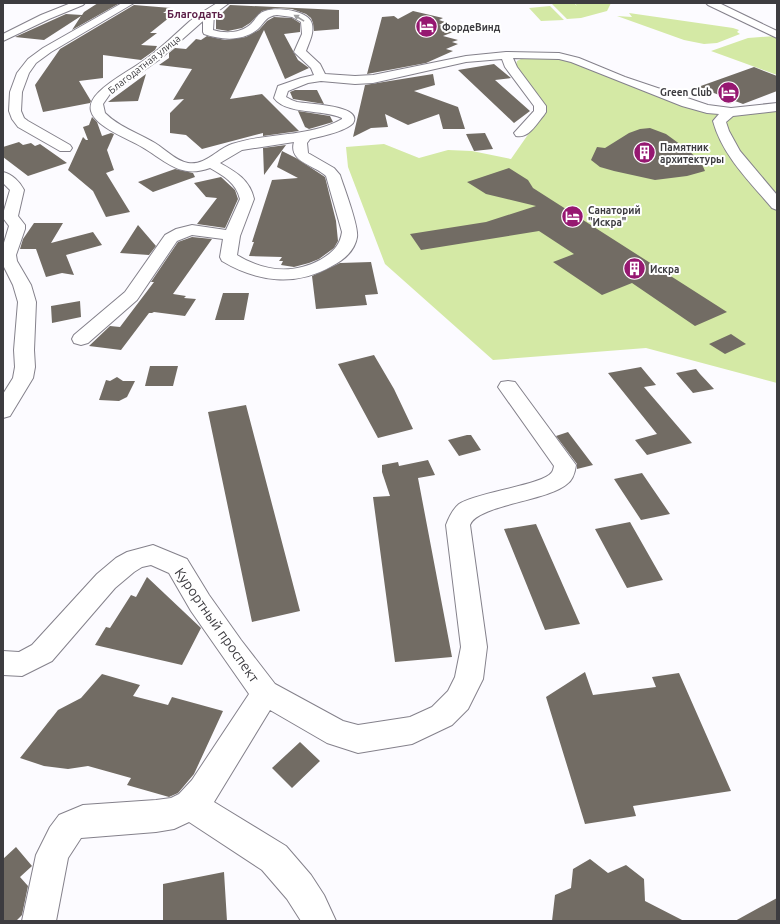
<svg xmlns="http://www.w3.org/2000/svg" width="780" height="924" font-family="Ubuntu,sans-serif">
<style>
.green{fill:#d4e9a5}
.building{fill:#726c64}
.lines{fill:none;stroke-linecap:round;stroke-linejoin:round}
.minor-casing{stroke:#84818b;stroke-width:2}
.major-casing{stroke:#84818b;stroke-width:2}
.minor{fill:#fff;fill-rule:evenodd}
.major{fill:#fff;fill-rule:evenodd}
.oneway{fill:#9e9ea0}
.labels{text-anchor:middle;stroke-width:4;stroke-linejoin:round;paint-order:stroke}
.far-poi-label{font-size:10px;font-weight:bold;fill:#3d3c40;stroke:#fff;text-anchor:start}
.far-street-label{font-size:10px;fill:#3d3c40;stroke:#fff}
.far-neighbourhood-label{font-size:11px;font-weight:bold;fill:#5f234a;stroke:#fff}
.near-street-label{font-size:14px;fill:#3d3c40;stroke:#fff}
</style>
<rect width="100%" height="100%" fill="#fcfbff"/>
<path class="green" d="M537,3H574L577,6L575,3H611L607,11L581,18L567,19L552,4H538Z
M550,6L564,20L541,21L529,8Z
M629,13L733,28L739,30L737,32L740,34L717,43L704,44L684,40L617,16L632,17Z
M776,36L777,37V75L711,51L748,38Z
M523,58H556L574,61L705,109L777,108V383L646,348L493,360L385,264L348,167L346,147L384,144L419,158L448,150L472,151L511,159L543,113L516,65L517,61Z"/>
<path class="building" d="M98,3L118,4L72,30L81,16L44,40L15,37L66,14L82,15L84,12Z
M134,5L171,8L163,13H175L150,33H157L141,45L157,46L155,50L141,60L103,55V78L79,81L91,101L90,103L43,112L35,85L60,49Z
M230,5L339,10V29L314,31L313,23L311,18L306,14L292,9L276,8L262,11L250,23L242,28L228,31L216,29V19Z
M413,11L443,18L439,20L445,22L439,25L452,28L447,31L453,32L443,36L458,40L452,42L458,44L446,49L453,51L426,63L367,74L382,17L394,16L398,19Z
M274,17L292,18L300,23V32L284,34L298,60L309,68L285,79L264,30L230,99L262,94L299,131L263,136V133L202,149L186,135L170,133V113L184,99L173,100L192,69L159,65L169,58V53L175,48L186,49L196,39L201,40L207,36L225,40L246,37L259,30L267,21Z
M494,64L511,78L495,80L530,111L514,123L458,70Z
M754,67L777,76V91L743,104L698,87Z
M146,74L138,101L108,102Z
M433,74L435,85L414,91L458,107L465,129H443L439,114L408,125L385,114L388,127L371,128L353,137L365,85Z
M295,90H317L324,104L293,99L290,92Z
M298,111L330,116L333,122L309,129L305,127Z
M92,117L97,122L102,136L111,133L114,134L107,150L114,170L106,173L130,212L106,217L93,191L68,170L83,137L86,140H88L83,127L89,125Z
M650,128L666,134L688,150L701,162L705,171L687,176L655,180L614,171L600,167L591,160L597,147L605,148L629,133L640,129Z
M485,133L493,149L474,151L466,134Z
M19,142L23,145L31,143L35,146L40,144L67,163L28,176L3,157V147Z
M286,145L264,175L263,148Z
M282,151L296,158L325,177L336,221L338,241L334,248L319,259L309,263L294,267L281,265L283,261H279L282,257L249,256L254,242H252L272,180L298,178L277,167Z
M509,168L528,180L533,188L727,312L695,326L632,283L602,295L553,262L574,254L539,231L421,250L410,234L486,222L536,206L486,194L467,182Z
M175,169L193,173L195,177L153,192L138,182Z
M221,177L235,190L238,199L226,226L225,228L197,224L217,198L206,197L194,183Z
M34,223H63L51,243L93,232L102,245L66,255L74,275L62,273L46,277L36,249H20L23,239Z
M138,225L156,246L149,255L120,253Z
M192,237L212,239L173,294L186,296L184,298L196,299L185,316L154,312L152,313H149L121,350L89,346L110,326L120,327L154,282H151L178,242Z
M371,262L378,294L365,295L367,305L316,309L312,276L340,263Z
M223,293H249L244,320H215Z
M80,301L81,317L52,323L51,306Z
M731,334L746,344L725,354L709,344Z
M374,355L394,389L413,429L378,438L338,364Z
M150,366H178L173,386H145Z
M641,367L656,385L644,387L692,443L647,455L635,440L657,434L608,373Z
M696,369L700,374L714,389L693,393L676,373Z
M117,377L123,381H135L127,397L119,401L99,400L106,380L110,381Z
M246,405L300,611L252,622L208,412Z
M568,432L593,465L577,469V464L556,436Z
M467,435H471L481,450L459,456L448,440Z
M428,460L435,475L418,478L452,657L395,662L373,497L390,496L382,472V465L398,462L399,466Z
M642,473L670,514L641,520L614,479Z
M630,522L663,580L627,588L595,529Z
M536,524L580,624L545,630L504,529Z
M147,577L201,628L182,665L95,645L106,627L110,628L131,595L136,597Z
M585,672L593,695L656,687L652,677L679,673L731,791L633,806L636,816L585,824L546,697Z
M102,674L140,685L133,696L168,705L172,697L223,711L194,774L178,793L169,797L127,785L131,778L88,766L68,769L44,766L20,758L58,710L81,698Z
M300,742L320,761L292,788L272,768Z
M16,847L32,866L20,877L28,886L22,915L16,921H3V859Z
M590,859L608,873L626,865L644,879L645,901L684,921H552L555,895L571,888L573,869Z
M224,872L227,921H163V884Z
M777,898V921H735Z"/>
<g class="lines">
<defs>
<path id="minor" d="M71,3H85L83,5L49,19L3,41V34L41,15Z
M122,3H134L51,52L36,63L29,73L22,92L21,111L24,118L28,121L70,145L72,148L70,151H60L18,127L12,119L9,111L10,92L17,73L28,59L43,48Z
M217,3H229L214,14L213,30C226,34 241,33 251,24C256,19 258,13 265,11C276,7 309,10 312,24C314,34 309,42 306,51L320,64L325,74L355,76L373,75L466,56L506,52L559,53L579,58L625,77L708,105L731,108L777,103V111L733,116L726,122L729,131L740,151L777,195V210L772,208C750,182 722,155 713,121L719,114L707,113L682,106L571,62L559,59L513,58L517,67L546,106V112L544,115C537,123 529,139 516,136L514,133L534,111V106L505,67L502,59L466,62L373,83L355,84L321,81L308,83L288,91L286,97C290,99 293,101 297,102C307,104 359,105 354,121C352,130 319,137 310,139L307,143L308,153L334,168L340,175C344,188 359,226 357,237C355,250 344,260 332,266C296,287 257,282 222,261L220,257L223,239L192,235L177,241L137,300L88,343L81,345L74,343L72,339L74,335L125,292L165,235L176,229L192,225L226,230L240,199C236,183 224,176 210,168C180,179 166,161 142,147C129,139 95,127 91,111C89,103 94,97 99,92C112,79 131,70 146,59C162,48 175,34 190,21C198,14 208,9 217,3ZM277,15L292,17L301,22L302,34L294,52L311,68L314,75L301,78L278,86L274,98C286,115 323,109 342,118V119C308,138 268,132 232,144C217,149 205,166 188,163C176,161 165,149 155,143C138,133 119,127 105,113L103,104L110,94L160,59L203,21V32L204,34C221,40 243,42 258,29C265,22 266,16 277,15ZM294,142C288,162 315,165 326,176L342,232C340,246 332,253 320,260C292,275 263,271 237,255L240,236L254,199C250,180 236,172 220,163L242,150Z
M3,172C12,174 20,182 24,190L18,216L25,225V229L16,255L17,261L31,285L36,302L34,350L35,367L33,378L10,416L3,418V394L13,378L15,367L14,350L18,302L13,285L3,265V246L9,226L3,218V214L10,190L3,183Z
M508,381L515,382L576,465C575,472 573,480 567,484C548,501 477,505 470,525L487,647L483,679L468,709L452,725L412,744L358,753L327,743L270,710L214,802L286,846L311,875L324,895L336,921H301L287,899L262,870L189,822L174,829L156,832L81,838L68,858L56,921H22L36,855L50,827L59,815L83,805L156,800L171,798L179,794L192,780L249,694L191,611L169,573L151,565L142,567L134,572L115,588L52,661L22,676L3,675V651L19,652L32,645L97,574L116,558L127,552L153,545L187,559L209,595L241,640L275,684L343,721L358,725L410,717L432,707L448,691L455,677L461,647L446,525C449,517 453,509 459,504C477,492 544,485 552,472C553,471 554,466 554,466L498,387L501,382Z"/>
<path id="major" d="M706,3H719L777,31V38L708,5Z"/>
</defs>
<use href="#minor" class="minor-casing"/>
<use href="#major" class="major-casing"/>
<use href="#minor" class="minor"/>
<use href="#major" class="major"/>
</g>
<defs><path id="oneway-solid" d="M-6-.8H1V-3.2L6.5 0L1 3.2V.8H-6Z"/></defs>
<use class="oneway" href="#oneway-solid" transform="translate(299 18) rotate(-149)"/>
<defs>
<symbol id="hotel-disc" viewBox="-11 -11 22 22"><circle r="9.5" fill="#961871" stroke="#fff"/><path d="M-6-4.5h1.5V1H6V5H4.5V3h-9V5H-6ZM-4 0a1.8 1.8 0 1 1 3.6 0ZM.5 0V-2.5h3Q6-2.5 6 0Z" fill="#fff"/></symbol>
<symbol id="building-disc" viewBox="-11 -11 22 22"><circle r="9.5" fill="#961871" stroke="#fff"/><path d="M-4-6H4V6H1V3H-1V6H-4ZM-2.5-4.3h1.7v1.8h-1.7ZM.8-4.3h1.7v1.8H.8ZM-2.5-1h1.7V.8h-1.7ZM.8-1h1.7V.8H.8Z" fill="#fff"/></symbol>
</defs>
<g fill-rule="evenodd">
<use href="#hotel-disc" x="414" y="14" width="25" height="25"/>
<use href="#hotel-disc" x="716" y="80" width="25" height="25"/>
<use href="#building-disc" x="632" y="140" width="25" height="25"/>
<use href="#hotel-disc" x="560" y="204" width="25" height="25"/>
<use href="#building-disc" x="622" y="256" width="25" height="25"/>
</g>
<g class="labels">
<g class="far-poi-label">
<text x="442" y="31">ФордеВинд</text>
<text x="712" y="96" text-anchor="end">Green Club</text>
<text x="660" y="151">Памятник<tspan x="660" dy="12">архитектуры</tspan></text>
<text x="588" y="214">Санаторий<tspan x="588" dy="12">"Искра"</tspan></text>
<text x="650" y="273">Искра</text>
</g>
<g class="far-street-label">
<text transform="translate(144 64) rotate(-38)" y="4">Благодатная улица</text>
</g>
<g class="far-neighbourhood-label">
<text x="195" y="18">Благодать</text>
</g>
<g class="near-street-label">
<text transform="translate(217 625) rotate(55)" y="5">Курортный проспект</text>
</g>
</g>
<rect width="780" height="924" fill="none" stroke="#3d3c40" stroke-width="8"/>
</svg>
